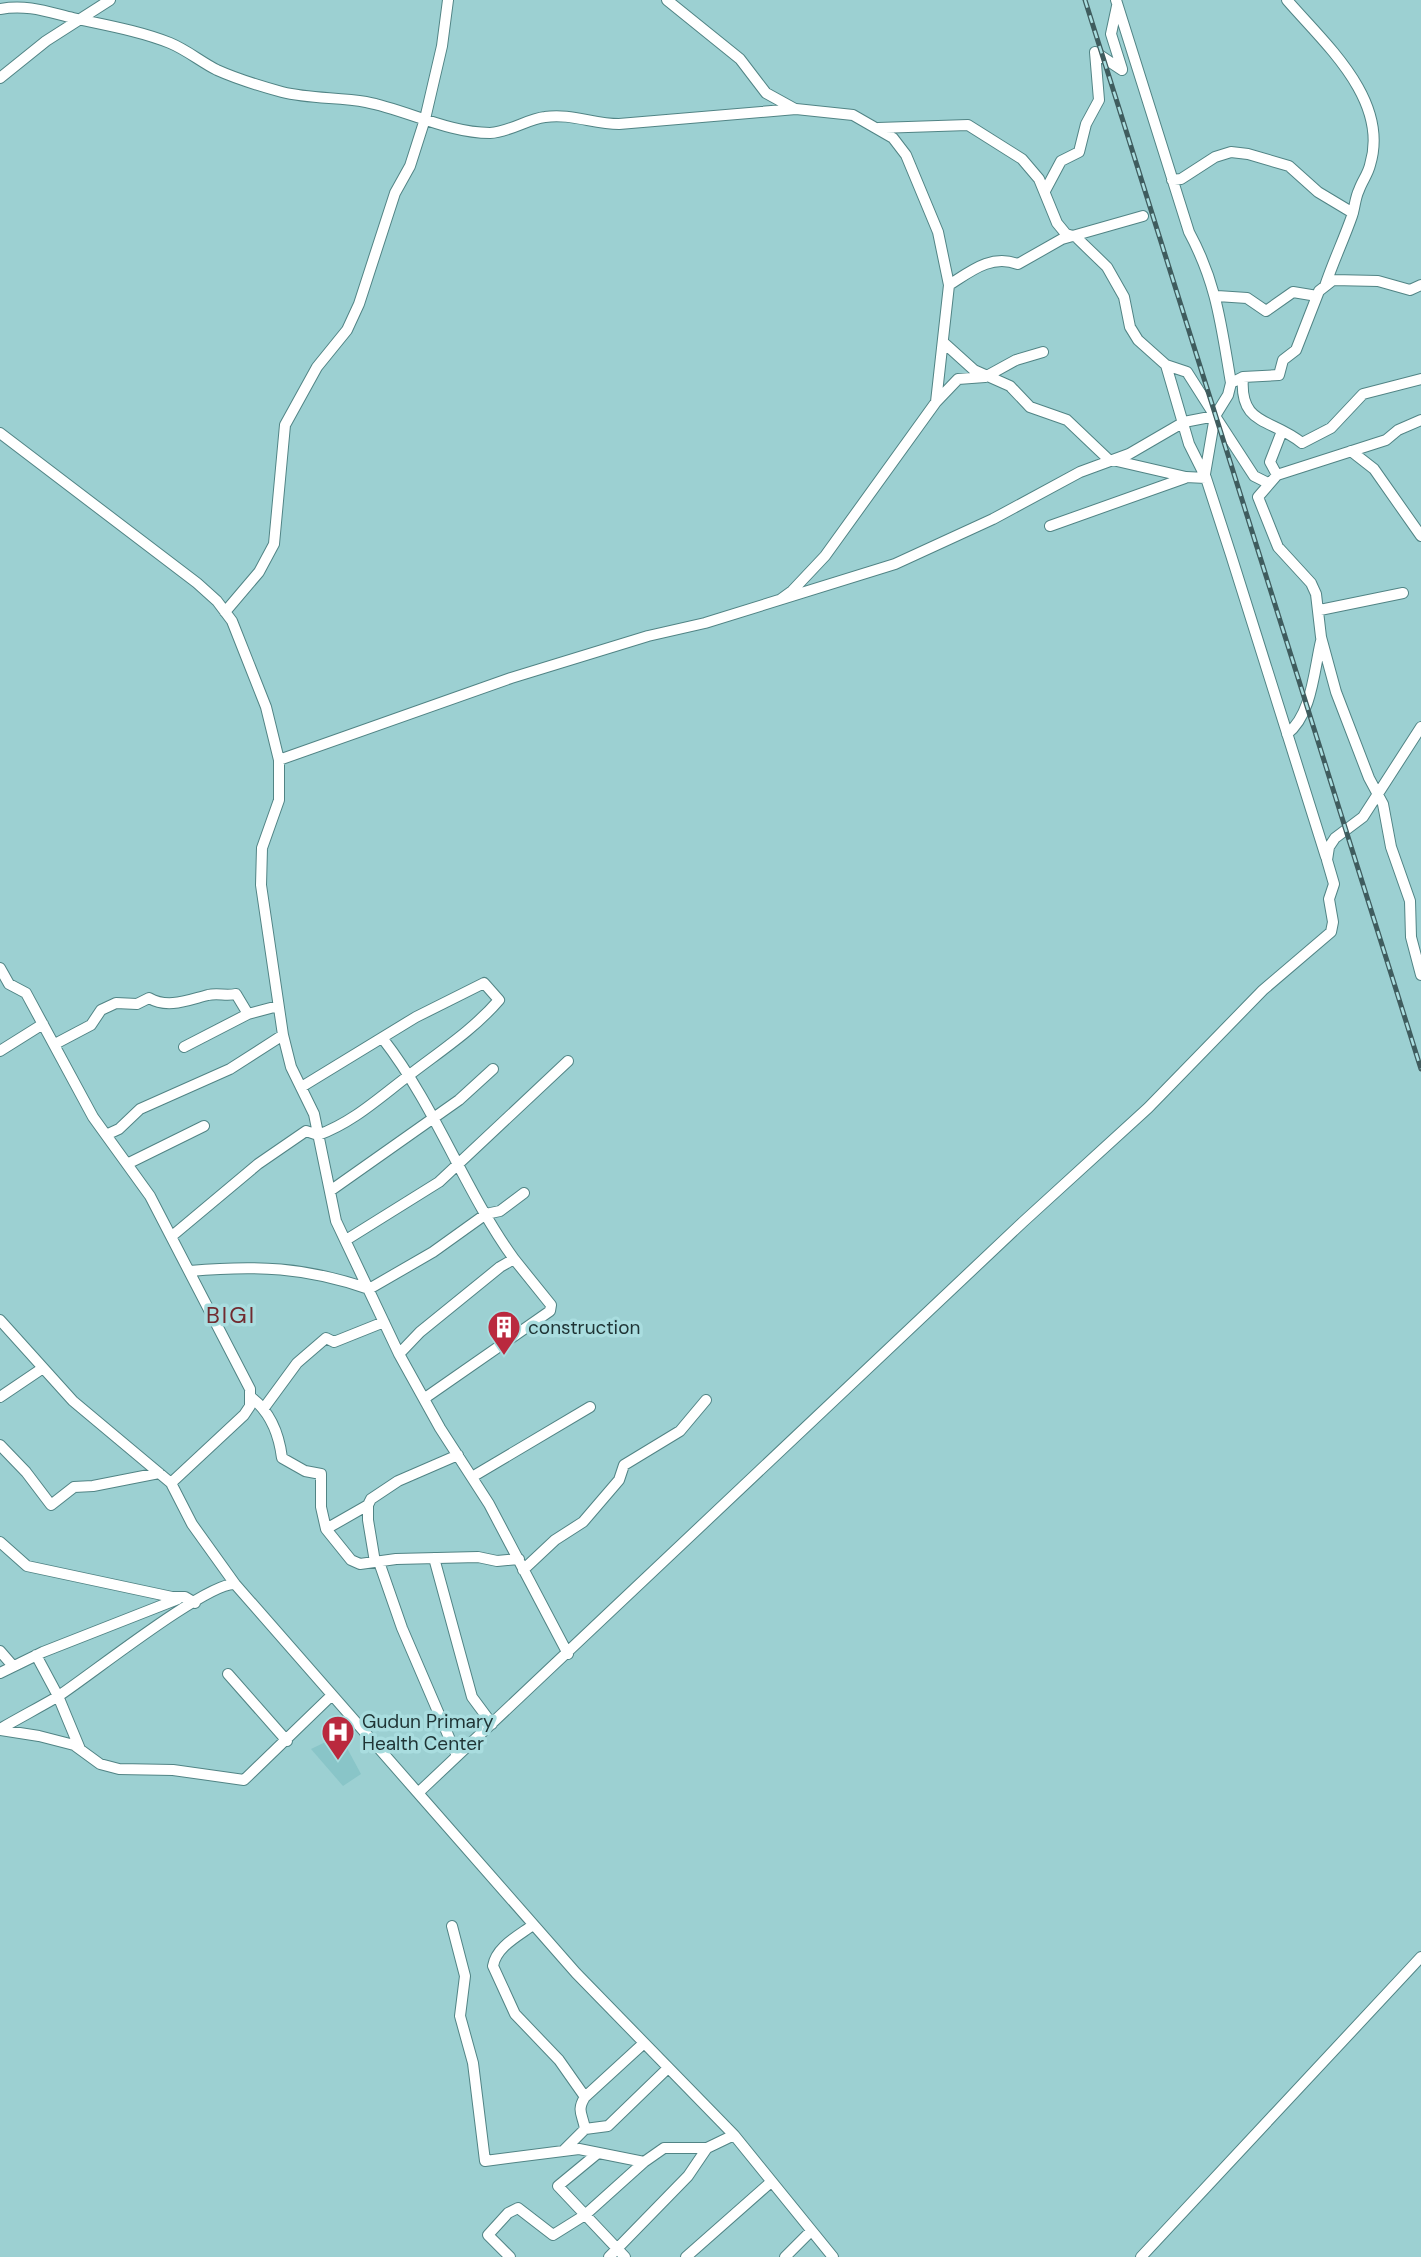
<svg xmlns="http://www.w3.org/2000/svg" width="1421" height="2257" font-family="'DM Sans',sans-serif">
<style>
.built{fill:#89c5c8}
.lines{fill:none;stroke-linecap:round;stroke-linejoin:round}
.minor-casing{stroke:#518485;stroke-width:12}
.minor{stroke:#fff;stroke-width:10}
.rail-casing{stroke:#3f5c5e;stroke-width:5}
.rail{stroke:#a9dddf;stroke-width:2.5;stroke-dasharray:8;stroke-linecap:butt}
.labels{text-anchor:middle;stroke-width:7;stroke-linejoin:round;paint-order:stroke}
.poi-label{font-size:19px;fill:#1f3435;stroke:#a9dddf;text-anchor:start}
.quarter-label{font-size:23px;letter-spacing:2px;fill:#712a2f;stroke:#a9dddf}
</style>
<rect width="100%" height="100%" fill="#9cd0d2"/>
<path class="built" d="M340,1735L361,1774L343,1786L311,1749Z"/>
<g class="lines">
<defs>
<path id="minor" d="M667,0L740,59L766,93L795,109
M1287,0C1325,44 1390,100 1370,165C1368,174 1362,181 1359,190C1355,198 1355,207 1352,216C1344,239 1333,262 1325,286
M1117,6L1111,34L1122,69
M0,9C27,4 48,12 73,18C105,25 140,31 170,43C187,50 201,62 217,70C237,79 260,86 282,92C310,99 338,97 366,102C407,110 448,133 490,133C510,132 527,119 545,117C570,113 594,124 619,124L796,109L853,115L893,138L906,155L938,232L949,285L936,402L825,556L792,591L781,599
M0,78L46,41L110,0
M878,128L968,125L1022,159L1039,179L1057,223L1066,234L1076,237L1107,267L1124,297L1130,327L1138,340L1166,365L1187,372L1215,416L1228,395L1231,383C1221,325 1217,284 1189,232L1116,0
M1172,180L1181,179L1215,157L1231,152L1248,154L1289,166L1318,192L1353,213
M1045,191L1061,161L1079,152L1086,124L1099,100L1095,52L1122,70
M949,285C971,271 991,254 1018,264L1062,239L1143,216
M1217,296L1247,298L1266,311L1293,292L1317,296
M943,342L974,370L1010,386L1030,407L1067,420L1108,459L1186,477L1206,478
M1166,365L1189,444L1206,478L1231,555L1326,857
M1243,377C1239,426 1271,418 1302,443L1331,428L1363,394L1421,379
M1231,383L1243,377L1279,375L1283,360L1296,350L1319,291L1333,280L1378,281L1410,290L1421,285
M936,402L958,379L985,377L1016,360L1043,352
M1421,420L1398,430L1386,440L1277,475L1258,497L1278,547L1311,583L1316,594L1321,637L1336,692L1369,778L1383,804L1391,847L1410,901L1411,937L1421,975
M0,433L197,583L217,601L232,621L266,707L279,760V800L262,848L261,885L283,1035L291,1067L314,1114L336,1221L399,1354L440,1428L489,1504L568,1654
M1351,451L1374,469L1421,536
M1205,474L1215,416L1254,476L1268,483
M1277,475L1270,462L1282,431
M1050,526L1185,478
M1320,610L1403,593
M225,612L259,572L274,544L285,425L317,367L347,330L359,304L395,193L410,166L425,119L442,46L448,0
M1287,734C1312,715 1314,670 1321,641
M279,760L511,678L648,636L705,623L895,564L993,519L1080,472L1129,454L1184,422L1215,416
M0,968L9,984L26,993L93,1117L150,1196L250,1389V1406L244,1415L171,1483
M383,1039C436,1107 464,1190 514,1259
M55,1044L91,1025L101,1010L116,1003L137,1004L149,998C168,1009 188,1000 208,995C217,993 227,996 236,994L248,1014L278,1006
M184,1047L248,1014
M0,1051L43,1024
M108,1134L119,1129L140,1109L230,1069L283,1035
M127,1164L204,1126
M330,1191L459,1100L493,1069
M172,1236L258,1164L306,1131L318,1135C354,1122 381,1096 412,1073C442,1050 474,1029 499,1000L484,983L416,1017L303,1086
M346,1240L439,1182L568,1061
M190,1271C256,1265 306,1267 369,1289L433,1252L486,1214L500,1211L524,1193
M0,1320L73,1401L171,1483L192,1524L235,1584L418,1793
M399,1354L420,1332L500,1267L514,1259L551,1305L550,1311L425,1398
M0,1397L43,1368
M252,1398C271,1413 279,1434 282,1458L305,1471L321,1474V1507L326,1529L351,1560L360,1564L396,1559L478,1557L497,1561L519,1559
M264,1408L297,1363L326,1338L334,1342L384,1322
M0,1445L26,1472L51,1505L74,1487L93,1486L159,1473
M472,1477L590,1407
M326,1529L368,1505
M0,1542L27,1566L172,1597H185L195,1603
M434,1558L472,1697L492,1724
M375,1562L368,1520V1505L371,1499L398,1481L458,1455
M379,1562L402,1628L457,1756
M523,1570L555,1540L583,1522L619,1480L624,1465L680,1431L706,1400
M0,1651L13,1666
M36,1655L58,1696L80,1749
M0,1673L43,1652L178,1599
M228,1674L287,1741
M0,1729C19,1718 38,1708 57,1697C88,1677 207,1582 235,1584
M0,1730L39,1736L74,1745L100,1764L119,1769L173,1770L244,1780L332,1695
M533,1925C518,1936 496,1947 493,1966L515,2014L559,2060L585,2097
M452,1926L465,1976L460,2016L473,2063L485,2161L579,2149L644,2162
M585,2129L608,2126L668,2068
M564,2150L585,2129C583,2115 576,2111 585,2097L644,2043
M598,2153L558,2186L625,2257
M510,2257L488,2235L508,2213L518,2208L553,2235L585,2215L644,2162L664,2148H707L734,2135
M609,2257L688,2176L707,2148
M686,2257L771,2182
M785,2257L810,2232
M833,2257L734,2135L576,1973L418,1793L1023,1222L1148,1108L1263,990L1331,932L1333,922L1329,899L1334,884L1327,860L1329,847L1335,838L1363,817L1421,727
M1141,2257L1421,1957"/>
</defs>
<use href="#minor" class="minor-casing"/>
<use href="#minor" class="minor"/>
<defs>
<path id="rail" d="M1085,0L1421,1069"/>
</defs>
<use href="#rail" class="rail-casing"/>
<use href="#rail" class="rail"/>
</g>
<defs>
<symbol id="building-pin" viewBox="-11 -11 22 30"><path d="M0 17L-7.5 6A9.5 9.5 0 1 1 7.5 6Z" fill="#ba293e" stroke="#a9dddf"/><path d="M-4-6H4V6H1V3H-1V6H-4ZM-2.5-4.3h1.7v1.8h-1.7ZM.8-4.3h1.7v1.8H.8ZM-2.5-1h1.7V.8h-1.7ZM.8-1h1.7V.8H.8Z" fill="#fff"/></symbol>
<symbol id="hospital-pin" viewBox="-11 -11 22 30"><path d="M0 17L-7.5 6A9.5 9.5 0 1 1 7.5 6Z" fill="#ba293e" stroke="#a9dddf"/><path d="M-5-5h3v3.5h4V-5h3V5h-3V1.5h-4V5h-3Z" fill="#fff"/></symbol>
</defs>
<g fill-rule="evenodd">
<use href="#building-pin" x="485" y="1308" width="38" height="52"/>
<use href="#hospital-pin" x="319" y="1713" width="38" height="52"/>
</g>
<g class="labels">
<g class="poi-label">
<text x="528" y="1334">construction</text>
<text x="362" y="1728">Gudun Primary<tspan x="362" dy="22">Health Center</tspan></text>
</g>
<g class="quarter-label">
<text x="231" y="1323">BIGI</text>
</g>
</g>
</svg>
